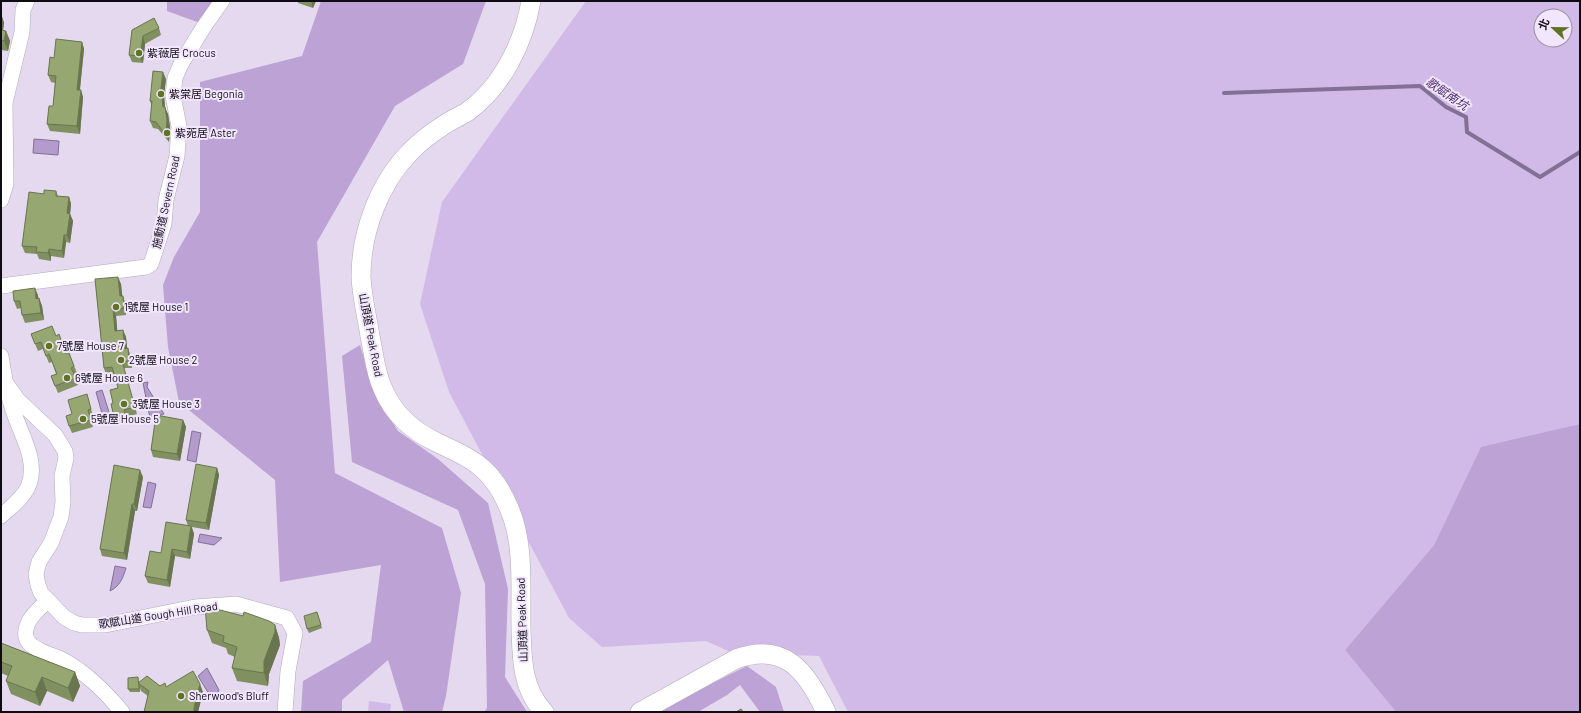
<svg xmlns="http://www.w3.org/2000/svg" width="1581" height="713" font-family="Barlow,'Noto Sans TC',sans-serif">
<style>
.green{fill:#d1bae8;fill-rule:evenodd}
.forest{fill:#bca2d5}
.water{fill:#b49bcd;stroke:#827095}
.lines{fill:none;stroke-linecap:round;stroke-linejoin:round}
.stream{stroke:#827095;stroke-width:4}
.minor-casing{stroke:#b3a9be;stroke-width:16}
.major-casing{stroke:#b3a9be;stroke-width:20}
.minor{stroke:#fff;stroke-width:15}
.major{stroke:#fff;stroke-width:19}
.wall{fill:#819061}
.shaded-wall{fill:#69754f}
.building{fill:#96a771;stroke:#69754f}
.poi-dot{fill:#607323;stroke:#f1e6fd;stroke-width:1.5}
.labels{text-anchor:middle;stroke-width:4;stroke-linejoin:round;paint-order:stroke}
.poi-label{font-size:11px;fill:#0e0b12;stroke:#f1e6fd;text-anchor:start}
.street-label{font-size:11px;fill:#0e0b12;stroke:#f1e6fd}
.water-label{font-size:12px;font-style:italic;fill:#4b2967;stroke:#f1e6fd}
</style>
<rect width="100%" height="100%" fill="#e4d9ef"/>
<path class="green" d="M586,1H1580V424L1481,448L1434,545L1345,650L1396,712H848L819,656L733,653L706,641L602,647L569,618L449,392L420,304L442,202ZM1541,16H1565V40H1541Z
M369,701L391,704L390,712H368Z"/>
<path class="forest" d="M167,1H215L200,23L167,11Z
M321,1H486L463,64L395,106L317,242L335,473L442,528L461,593L446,696L442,712H404L388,660L342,700V712H301L303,681L371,642L381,565L280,582L275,480L179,402L168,347L163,285L174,257L200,212V82L302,56Z
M360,345L375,394L398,431L438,459L488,503L508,589L505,677L527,712H484L487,708L485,584L458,510L352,462L342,356Z
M1580,424V712H1396L1345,650L1434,545L1481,447Z
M747,666L776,687L784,712H760L740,685L727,695L698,712H654Z"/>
<path class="water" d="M34,139L59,141L58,155L33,153Z
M148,382L147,387L164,414L150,418L143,383Z
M102,390L110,415L103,417L96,392Z
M192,431L201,433L196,462L187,460Z
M148,482L156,484L151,508L143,507Z
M200,534L222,538L214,545L198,542Z
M115,566L126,568C123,578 120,586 110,591Z
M207,668L219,690L216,696L212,699L198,676Z"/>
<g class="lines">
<path class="stream" d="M1224,93L1420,86L1446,107L1466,117L1467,132L1540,177L1580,152"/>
<defs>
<path id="minor" d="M1,200L6,184L5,103L22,32L23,10L27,1
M1,286L146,267L151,264L164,224L166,200L177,156L179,126L173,96L175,78L181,64L203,28L222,1
M1,356C4,376 7,394 14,413C21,435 39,462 28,487C22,499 11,507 1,516
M5,382L18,400L55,435L65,451L66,458L62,476L63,502L61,517L51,543L39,562L36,574L38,585L41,593L64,617L74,623L82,625H105L195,607L236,604L287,618L295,633L288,671L285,712
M47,601C38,610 23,622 26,637C29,650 51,654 61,659C83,670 107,693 122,712"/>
<path id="major" d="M531,1C524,42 502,87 467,112C458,117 449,121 441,127C430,134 420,142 411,151C379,183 361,232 361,277C362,297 367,317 370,336C374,354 375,373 383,389C393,413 413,431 436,442C450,449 464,454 477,464C492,475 502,491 509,508C525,544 520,589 521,629C522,659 522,689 544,712
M640,712L736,659C785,641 807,672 826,712"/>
</defs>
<use href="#minor" class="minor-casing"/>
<use href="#major" class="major-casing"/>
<use href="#minor" class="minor"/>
<use href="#major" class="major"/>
</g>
<path class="wall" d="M298,1H316L313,8L298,3Z
M1,13L4,23L3,30L6,31L10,41L8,51L1,50V52Z
M154,18L159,28L161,35L145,44L143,63L132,62L129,55Z
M82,42L84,49L80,90L83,97L80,134L50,131L47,124L53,106L55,83L51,82L48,75L54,58Z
M166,79L164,95L165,108L168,114L170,127L169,142L158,129L153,128L150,121L152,107L150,101Z
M56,191L58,196L69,197L71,204L70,214L73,221L70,243L66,242L64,258L51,256V261L39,259L37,254L25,253L22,246L44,194Z
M95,279L121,284L122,296H123L125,303L126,315L116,316L117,330H123L126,337L127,348H128L130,355L132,368H124L137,414L127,417L128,421L117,424L114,417L113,403L118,388L114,374L106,375L104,368Z
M38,295V299L39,298L42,306L44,320L25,323L22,315L21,308L17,309L14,301Z
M31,334L56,336L66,354L69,353L77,373L74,375L78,385L58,393L51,376L56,374L52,362L49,363L43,349L38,351Z
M87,394L93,416L90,417L93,427L72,433L69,426L72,414Z
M183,420L186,427L180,461L153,457L151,450Z
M217,468L219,475L209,530L192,527L194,534L190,559L175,556L170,587L148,583L145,576L161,553L188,526L186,520Z
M143,477L137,511H135L127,560L102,556L100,549Z
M317,612L322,628L309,633L307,629Z
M275,625L279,638L280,645L269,674L268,686L237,681L232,668L235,657L228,654L226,648L212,643L207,630Z
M1,643L75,672L80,686L73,702L47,691L40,706L11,694L6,681L8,676L1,673Z
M140,681V682L160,686L203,692L198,712H144L148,696L141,691L140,688V692H130L128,689Z"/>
<path class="shaded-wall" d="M311,1H316L313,8Z
M1,13L4,23L2,40L1,39Z
M6,31L10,41L8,51L4,41Z
M143,36L145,44L143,63L140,56Z
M82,42L84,49L79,97L77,90Z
M163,72L166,79L164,95L165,108L168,114L170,127L169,142L166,135L161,88Z
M81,90L83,97L80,134L77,126Z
M69,197L71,204L70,214L73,221L70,243L67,235V213Z
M64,235L66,242L64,258L62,251Z
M49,249L51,256V261L48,253Z
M118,277L121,284L123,303L120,296Z
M35,288L38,295L39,306L36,299Z
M123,296L125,303L126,315L124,308Z
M39,298L42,306L44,320L41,313Z
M113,309L116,316L118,338L115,331Z
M123,330L126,337L128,356L125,349Z
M128,348L130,355L132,368L129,361Z
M183,420L186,427L180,461L177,454Z
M217,468L219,475L209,530L206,523Z
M140,470L143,477L137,511L134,504Z
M132,504L135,511L127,560L124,553Z
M191,526L194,534L190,559L187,552Z
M172,549L175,556L170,587L167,580Z
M275,625L279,638L280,645L269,674L268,686L264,673V661Z
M75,672L80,686L73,702L68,688Z
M42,677L47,691L40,706L35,692Z
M200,684L203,692L198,712H194V708Z"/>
<path class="building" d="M154,18L159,28L143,36L140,56L129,55L132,30Z
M1,30L6,31L4,41L1,40Z
M56,39L82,42L77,90H81L77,126L47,124L49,106H53L56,76L48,75L50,57L54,58Z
M153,71L163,72L161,88L163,107H165L167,120L166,135L156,122L150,121L152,101H150Z
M44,190L56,191V196L69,197L67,213L70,214L67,235H64L62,251L49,249L48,253L36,252L37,247L22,246L29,192L44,194Z
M118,277L120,296H123L124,308L113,309L115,331L123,330L125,349L128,348L129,361H122L135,407L124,410L125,414L114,417L111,404L113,403L110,390L118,388L112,367L104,368L95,279Z
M35,288L36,299L39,298L41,313L22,315L20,301H14L13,291Z
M52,326L56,336L59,334L66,354L69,353L74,366L71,368L76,378L55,386L51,376L57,374L49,354L46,356L41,342L35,344L31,334Z
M87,394L91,409L88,410L91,420L69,426L66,416L72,414L68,400Z
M156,415L183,420L177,454L151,450Z
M196,464L217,468L206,523L186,520Z
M114,465L140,470L134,504H132L124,553L100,549Z
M166,522L191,526L187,552L172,549L167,580L145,576L150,551L161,553Z
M205,606L243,616L244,612L269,621L275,625V632L264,661V673L232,668L237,647L223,642L224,636L207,630Z
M317,612L321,625L307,629L304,616Z
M1,643L75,672L68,688L42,677L35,692L6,681L12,666L1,662Z
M193,671L200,684L194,708V712H144L149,691L138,683L147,676L160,686L165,683L166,687Z
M138,677L139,689H128V678Z
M741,709L743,712H736Z"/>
<g class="poi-dot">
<circle cx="139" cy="53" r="4"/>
<circle cx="161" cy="94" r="4"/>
<circle cx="167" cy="133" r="4"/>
<circle cx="116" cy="307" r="4"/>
<circle cx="49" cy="346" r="4"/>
<circle cx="121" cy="360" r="4"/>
<circle cx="67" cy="378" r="4"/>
<circle cx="124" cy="404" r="4"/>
<circle cx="83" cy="419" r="4"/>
<circle cx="181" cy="696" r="4"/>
</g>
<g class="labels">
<g class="poi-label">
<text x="147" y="57">紫薇居 Crocus</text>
<text x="169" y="98">紫棠居 Begonia</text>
<text x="175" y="137">紫菀居 Aster</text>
<text x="124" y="311">1號屋 House 1</text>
<text x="57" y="350">7號屋 House 7</text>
<text x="129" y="364">2號屋 House 2</text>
<text x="75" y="382">6號屋 House 6</text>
<text x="132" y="408">3號屋 House 3</text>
<text x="91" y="423">5號屋 House 5</text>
<text x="189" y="700">Sherwood's Bluff</text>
</g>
<g class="street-label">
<text transform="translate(166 202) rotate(-78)" y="4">施勳道 Severn Road</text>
<text transform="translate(371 335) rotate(79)" y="4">山頂道 Peak Road</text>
<text transform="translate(158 615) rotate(-9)" y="4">歌賦山道 Gough Hill Road</text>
<text transform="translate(522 620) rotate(-92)" y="4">山頂道 Peak Road</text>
</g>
<g class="water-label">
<text transform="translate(1447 94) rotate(34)" y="4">歌賦南坑</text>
</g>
</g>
<rect width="1581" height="713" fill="none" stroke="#0e0b12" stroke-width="4"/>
<g transform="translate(1553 28) rotate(292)"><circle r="19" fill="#f1e6fd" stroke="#968e9f"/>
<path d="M0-3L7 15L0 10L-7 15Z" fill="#607323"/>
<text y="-6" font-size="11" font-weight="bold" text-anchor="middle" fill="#0e0b12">北</text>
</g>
</svg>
